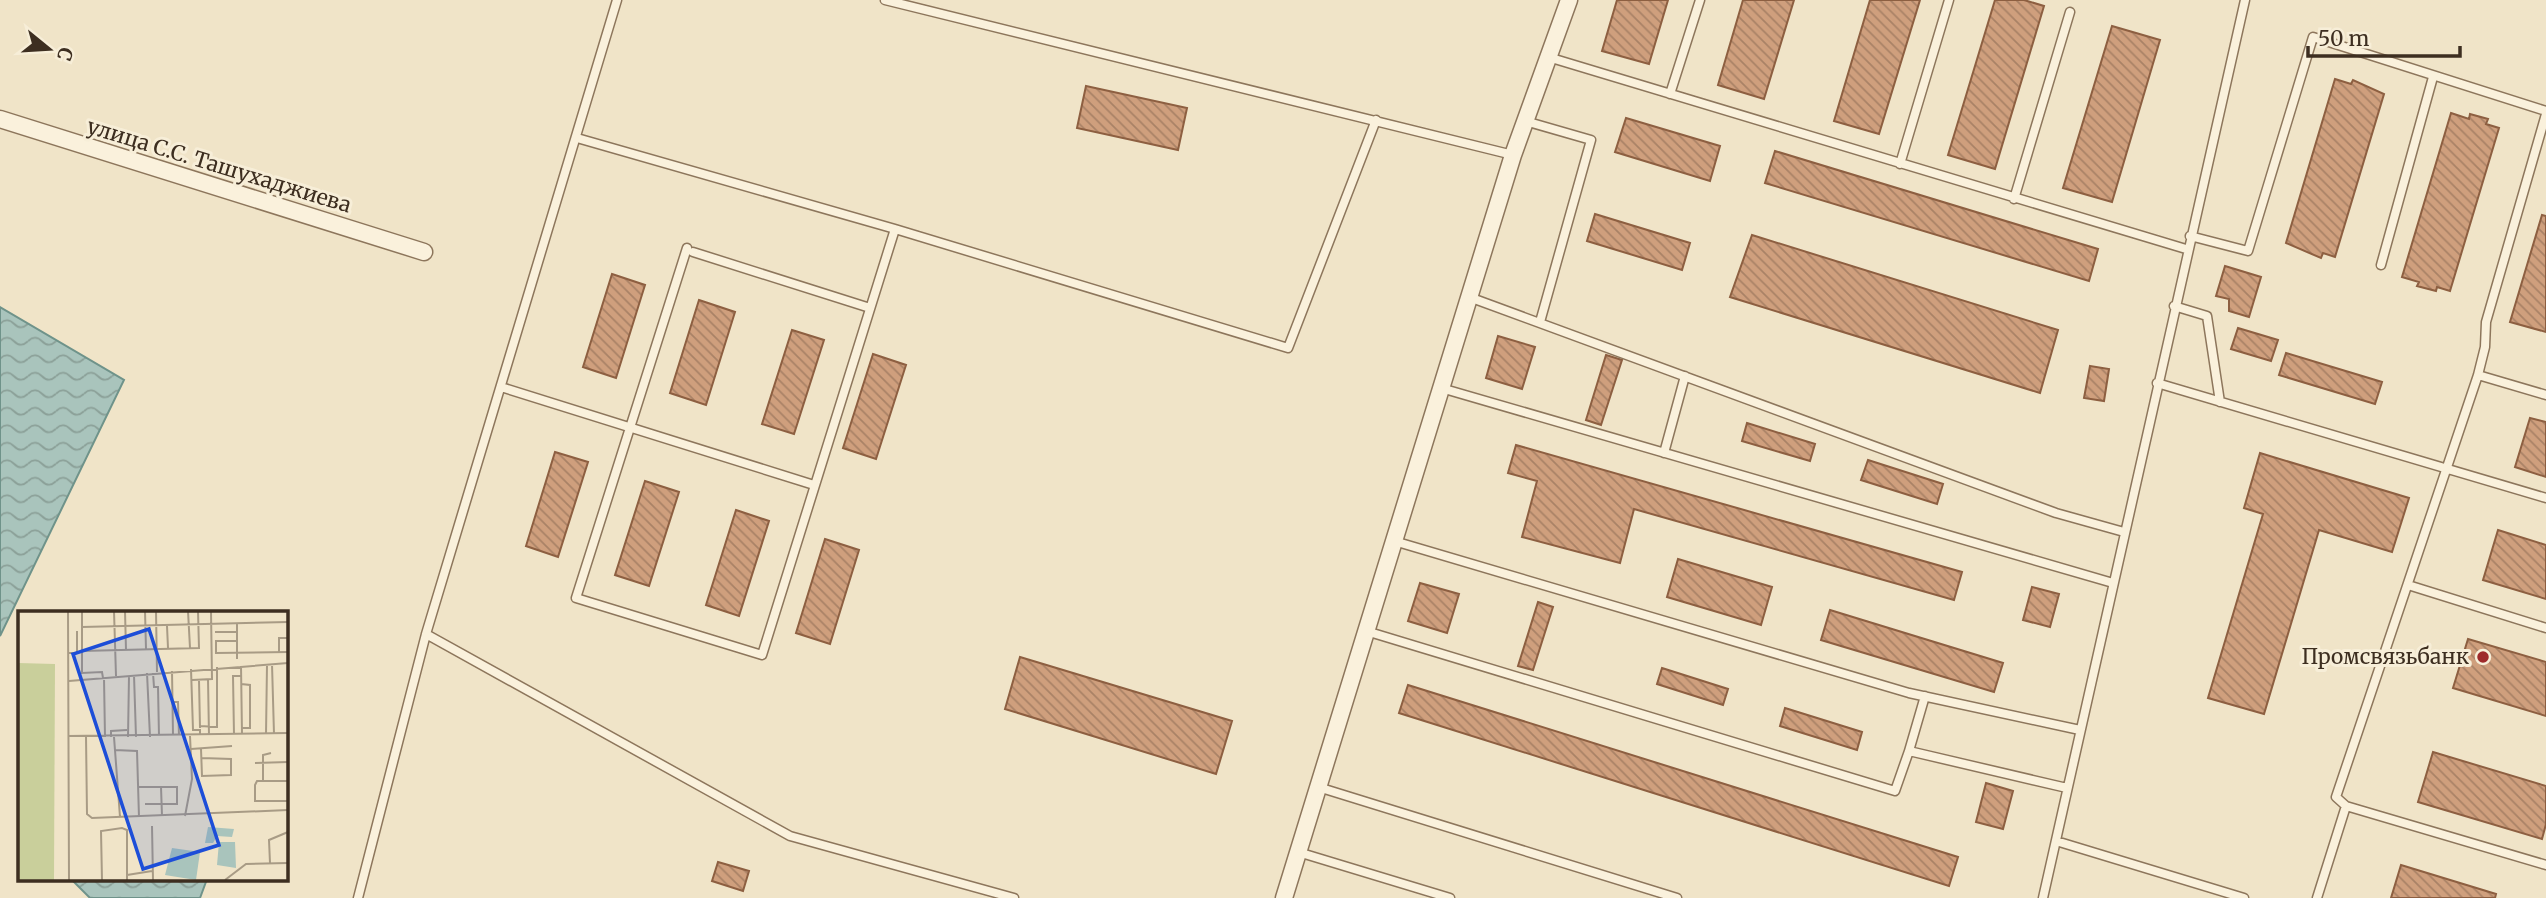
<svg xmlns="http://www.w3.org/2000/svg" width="2546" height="898" font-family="Merriweather,serif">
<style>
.water{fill:url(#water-waves);stroke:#6f938a;stroke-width:2}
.building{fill:url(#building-back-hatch);stroke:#8d5f41;stroke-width:2}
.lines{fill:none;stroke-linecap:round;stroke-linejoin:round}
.service-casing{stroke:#8d765c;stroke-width:11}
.minor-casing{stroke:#8d765c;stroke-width:19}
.service{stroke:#faf1dc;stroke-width:8}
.minor{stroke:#faf1dc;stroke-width:16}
.poi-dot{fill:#9e2a2b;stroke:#f7eed8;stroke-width:2.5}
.labels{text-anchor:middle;stroke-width:6;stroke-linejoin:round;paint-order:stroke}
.street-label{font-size:21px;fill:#3d2e20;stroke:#f7eed8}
.poi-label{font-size:21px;fill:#3d2e20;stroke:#f7eed8;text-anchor:end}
.inset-road{fill:none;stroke:#a89b85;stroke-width:2}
.view{fill:#1d4ed8;fill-opacity:0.15;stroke:#1d4ed8;stroke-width:3.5}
.inset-edge{fill:none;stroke:#3d2e20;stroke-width:3.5}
</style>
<defs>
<pattern id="water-waves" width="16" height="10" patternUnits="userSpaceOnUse" patternTransform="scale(1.75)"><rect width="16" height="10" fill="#a9c4bc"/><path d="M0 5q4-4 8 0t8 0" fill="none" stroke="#8ba098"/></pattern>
<pattern id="building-back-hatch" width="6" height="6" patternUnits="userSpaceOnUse" patternTransform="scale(1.75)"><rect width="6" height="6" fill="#cf9f7d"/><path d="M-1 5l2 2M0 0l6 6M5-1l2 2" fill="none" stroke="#a98266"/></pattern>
</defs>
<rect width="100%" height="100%" fill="#f0e4c8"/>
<path class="water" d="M0,307L124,380L0,636Z
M71,879H207L200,898H90Z"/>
<path class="building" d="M1617,0H1668L1649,64L1602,51Z
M1743,0H1794L1764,99L1718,85Z
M1870,0H1920L1879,134L1834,121Z
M1995,0H2024L2044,6L1995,169L1948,155Z
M2112,26L2160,40L2112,202L2063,188Z
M2335,79L2351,84L2353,80L2384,94L2335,257L2323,253L2321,258L2286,243Z
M1086,86L1187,108L1178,150L1077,128Z
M2451,113L2469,119L2470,114L2488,119L2486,124L2499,128L2450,291L2437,287L2436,291L2417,286L2419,282L2402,277Z
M1626,118L1720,146L1710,181L1615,152Z
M1775,151L2098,249L2089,281L1765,183Z
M1595,214L1690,243L1682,270L1587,241Z
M2542,215L2546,216V332L2510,322Z
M1752,235L2058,330L2040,393L1730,297Z
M2225,266L2261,277L2249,317L2229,311V299L2216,296Z
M612,274L645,285L616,378L583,367Z
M699,300L735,312L706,405L670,393Z
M2238,328L2278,340L2271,361L2231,349Z
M792,330L824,340L794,434L762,424Z
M1498,336L1535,347L1522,389L1486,378Z
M2286,353L2382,382L2375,404L2279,375Z
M873,354L906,365L876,459L843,448Z
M1606,355L1622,360L1601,425L1586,420Z
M2090,366L2109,369L2104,401L2084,398Z
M2530,418L2546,422V477L2515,467Z
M1747,423L1815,444L1810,461L1742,441Z
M1516,445L1962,572L1954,600L1634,509L1620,563L1522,537L1537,481L1508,473Z
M555,452L588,462L558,557L526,546Z
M2260,453L2409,498L2392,552L2319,530L2264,714L2208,698L2263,514L2244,508Z
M1868,460L1943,484L1937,504L1861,480Z
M645,481L679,492L649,586L615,575Z
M736,510L769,521L739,616L706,605Z
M2498,530L2546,545V599L2483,580Z
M825,539L859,550L830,644L796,633Z
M1678,559L1772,587L1761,625L1667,597Z
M1420,583L1459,594L1447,633L1408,621Z
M2032,587L2059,594L2050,627L2023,620Z
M1538,602L1553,607L1533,670L1518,666Z
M1830,610L2003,663L1994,692L1821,640Z
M2468,639L2546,662V716L2453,688Z
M1020,657L1232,721L1216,774L1005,709Z
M1662,668L1728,689L1723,705L1657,684Z
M1408,685L1958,857L1949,886L1399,713Z
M1785,708L1862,732L1857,750L1780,726Z
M2433,752L2546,786V824L2542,839L2418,802Z
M1986,783L2013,791L2003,829L1976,822Z
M718,862L749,871L743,891L712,881Z
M2401,865L2496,894L2495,898H2391Z"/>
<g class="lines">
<defs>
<path id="service" d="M885,0L1513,155
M1548,57L2186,249
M1670,94L1700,0
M1525,121L1591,140L1540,322
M577,138L895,229L1288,348L1376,120
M1900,164L1949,0
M2014,199L2070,12
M2190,236L2248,251L2313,37L2546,111
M687,248L576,598L762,655L895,229
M693,252L870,308
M2381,265L2433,77
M1469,297L2056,513L2124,532
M2174,306L2207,316L2220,402
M2478,375L2546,395
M2157,383L2546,498
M501,387L814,485
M1441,388L2113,583
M1664,453L1685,376
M1394,541L1909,693L2080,730
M2408,585L2546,628
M1366,631L1895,791L1909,751L2067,788
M426,634L790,836L1014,898
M1909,751L1925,696
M1318,787L1677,898
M2346,806L2546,865
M2056,841L2244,898
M1298,852L1450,898
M358,898L426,634L617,0
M2043,898L2245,0
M2317,898L2346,806L2336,797L2478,375L2485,347L2486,322L2546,114"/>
<path id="minor" d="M0,119L424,252
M1284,898L1513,155L1569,0"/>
</defs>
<use href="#service" class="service-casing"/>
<use href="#minor" class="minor-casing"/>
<use href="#service" class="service"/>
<use href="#minor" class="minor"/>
</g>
<circle class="poi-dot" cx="2483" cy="657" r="7"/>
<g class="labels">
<g class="street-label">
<text transform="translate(219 166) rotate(17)" y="7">улица С.С. Ташухаджиева</text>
</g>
<g class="poi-label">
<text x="2469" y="664">Промсвязьбанк</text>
</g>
</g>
<g transform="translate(18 611)">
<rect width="270" height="270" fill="#f0e4c8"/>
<path d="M0,52L37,53L36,269H0Z" fill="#c9cf9b"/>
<path d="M190,216L216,218L214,226L199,225L195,232H187ZM201,231H217L218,257L199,254ZM154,237L182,241L178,269L147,264Z" fill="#a9c4bc"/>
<path class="inset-road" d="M50,0L51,269M64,0V62L84,61L85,67M96,0L98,65M107,0L108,39M127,0L128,38M138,0L139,61M170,0L172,37M149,15L150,37M64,16L270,11M197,21H219M219,30H198V42L270,41M64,40L181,37L180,0M261,41V27H270M50,42H59V20M219,48V13M254,53L256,123M223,55L224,123M173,58L175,119H182V125M154,60L155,124M129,62L132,126M135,62L136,76H140L141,125M116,64L118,126M86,67L87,126M190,68L191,125M174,69L194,68L193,0M181,69L182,117M51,70L270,52M223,73L232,74V117H224M155,91H160L161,125M182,115L199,116V56M248,123L249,54M216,124L215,65H223M50,125L270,122M68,125L69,203L74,207L270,199M93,126V120L109,119M96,126L102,206M110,126L111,65M173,138L214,135M183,138L184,165L213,164V148L184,147M97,139L119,140L121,206M237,152L270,151M245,170V144L253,142M270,170H239L237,174V190H270M120,176H159V193H127M143,176L144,205M167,205L174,168L172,125M134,215L135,269M252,252L251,229L270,221M109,264L134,260M84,269L83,220L104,217L109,219V269M207,269L228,253L270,252"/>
<path class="view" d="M131,18L201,234L125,258L55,43Z"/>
<rect width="270" height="270" class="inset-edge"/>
</g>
<g transform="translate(49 49) rotate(108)" stroke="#f7eed8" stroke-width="5" paint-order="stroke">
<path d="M0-5L12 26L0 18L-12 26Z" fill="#3d2e20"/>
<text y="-10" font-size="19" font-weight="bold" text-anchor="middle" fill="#3d2e20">С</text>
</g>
<path d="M2308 46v10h152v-10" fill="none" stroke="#3d2e20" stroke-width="3.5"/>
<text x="2318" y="46" font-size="21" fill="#3d2e20" stroke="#f7eed8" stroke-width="5" paint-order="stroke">50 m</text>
</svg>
